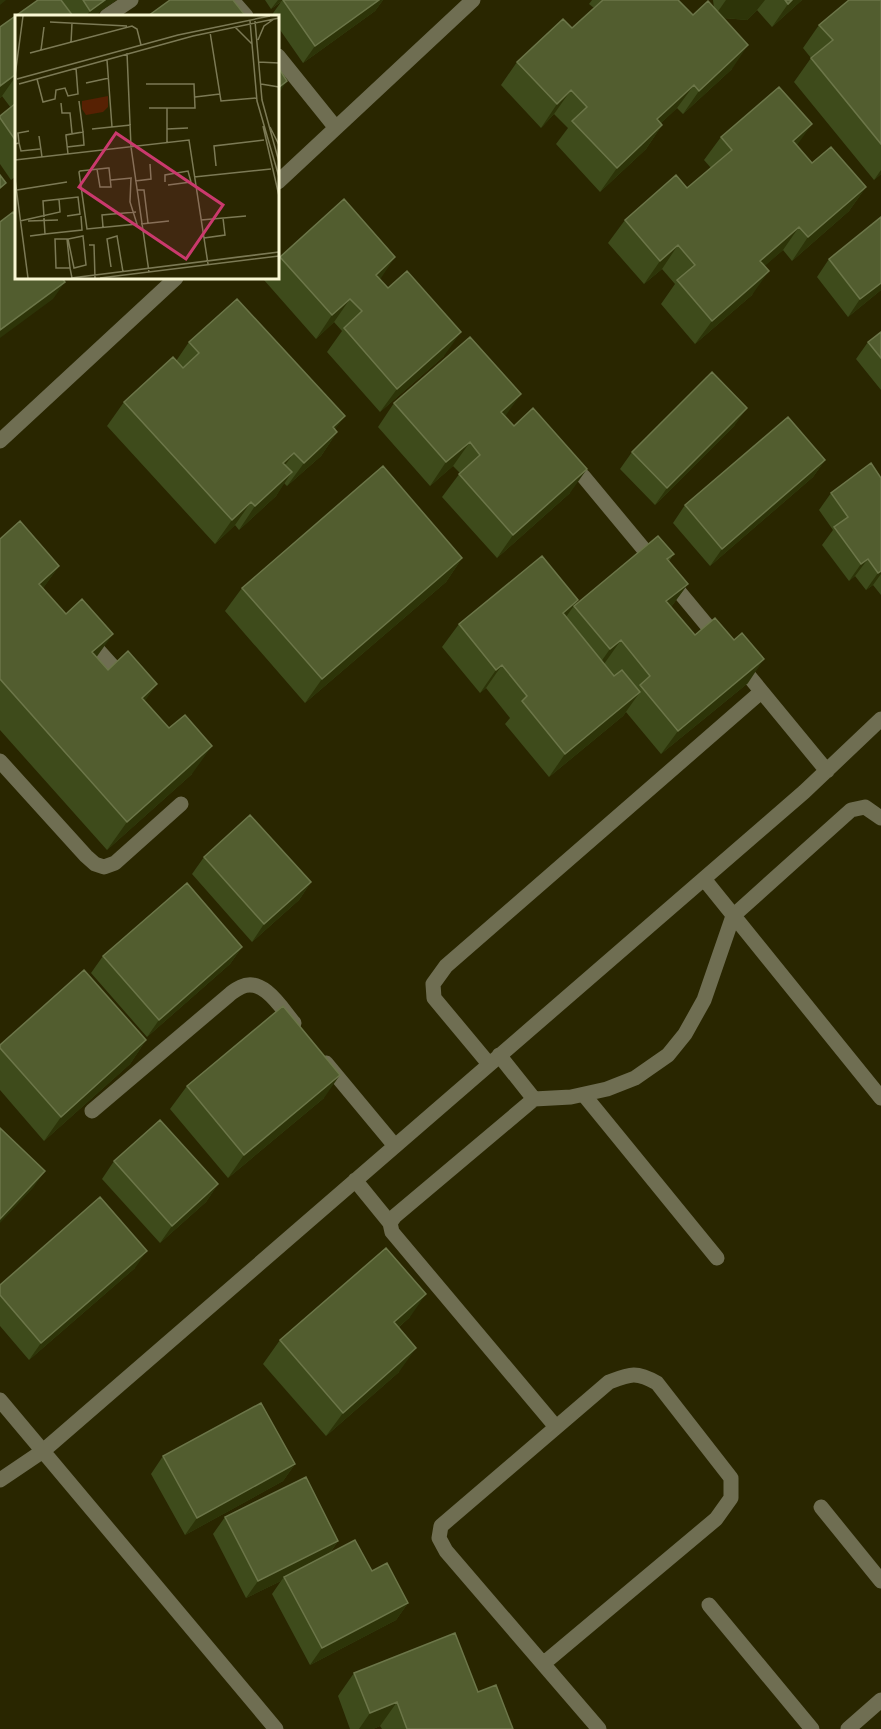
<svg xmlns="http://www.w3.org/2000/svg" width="881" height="1729" font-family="'Titillium Web',sans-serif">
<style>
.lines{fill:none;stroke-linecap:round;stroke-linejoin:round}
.minor{stroke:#6f6e52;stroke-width:15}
.wall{fill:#3e4b1b}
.shaded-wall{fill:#2d3408}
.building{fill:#525d2f;stroke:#6c7649;stroke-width:1.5}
.inset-road{fill:none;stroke:#7c7a55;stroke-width:1.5}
.view{fill:#ca396d;fill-opacity:0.15;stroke:#ca396d;stroke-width:3}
.inset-edge{fill:none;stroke:#f9f7d4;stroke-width:3}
</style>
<rect width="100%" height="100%" fill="#292600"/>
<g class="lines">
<path class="minor" d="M232,0L246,16
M107,16L131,0
M278,56L336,128
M278,182L473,0
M0,441L176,278
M583,476L720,641
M88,639L126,681
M739,664L827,771
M0,761L86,856L95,864L104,867L115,863L181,804
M704,879L881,1098
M499,1055L534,1099
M326,1063L395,1146
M489,1064L434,998L433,984L446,966L761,692
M584,1095L717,1258
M92,1111L229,995C232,992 237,989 241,987C263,976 282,1009 294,1023
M355,1180L390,1223L392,1232L556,1427
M390,1223L395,1216L534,1099L571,1097L607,1089L635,1078L668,1055L685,1034L704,1000L733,916L851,810L865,807L881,818
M0,1400L276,1729
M0,1480L43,1451L804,792L881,719
M821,1507L881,1581
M709,1605L812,1729
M543,1664L716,1519L731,1498V1478L657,1383C636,1371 630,1374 609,1382L441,1526L439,1538L446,1551L599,1729
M848,1729L881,1700"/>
</g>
<path class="wall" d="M38,0H116L94,16H16V176L11,180L0,164V116L11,108L2,96L0,98V27Z
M265,0H383L375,11L303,63L278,27V16H271L281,2L271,9Z
M592,0H679L693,15L714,8L713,0H802L772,27L757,10L747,20L723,18L732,69L683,114L677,108L661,123L662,125L646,149L600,192L556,144L568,128L554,114L541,128L501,85L517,62L572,28L594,8L589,4Z
M881,0V174L874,180L794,82L811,58L803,48L819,25Z
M721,137L797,146L812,163L866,187L849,211L792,261L783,250L764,266L752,295L695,344L661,304L675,284L662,269L644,284L608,243L625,220L687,188L711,168L704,160Z
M280,257L380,279L444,356L380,412L327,352L342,331L334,322L316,339L264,280L266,278H278V260Z
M829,259L881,290L848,317L817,277Z
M881,332V390L856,359L868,342Z
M189,342L335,430L337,432L321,456L287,486L284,483L276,496L239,530L235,525L215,544L107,426L124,402L176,361Z
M394,403L505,416L570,493L497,558L442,497L460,473L453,466L430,486L378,427Z
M735,425L655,505L620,469L632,452Z
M825,460L813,477L710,566L673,523L685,505Z
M881,478V595L873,585L866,590L855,576L849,581L822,545L833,530L819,510L831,493Z
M0,539L59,566L43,588L96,657L108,670L145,701L169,728L192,774L107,850L0,730Z
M674,554L669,561L688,584L671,607L695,635L748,683L661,754L626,712L623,716L549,777L505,724L510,718L486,688L480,693L442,647L459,624L578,600L575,605Z
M462,558L446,582L305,703L225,611L242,588Z
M204,857L311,882L299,900L252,942L192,874Z
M242,947L230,964L147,1037L91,973L103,956Z
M146,1040L130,1064L44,1141L0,1090V1045Z
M187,1086L324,1098L228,1178L170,1109Z
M114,1161L218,1184L206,1202L160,1243L102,1179Z
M135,1268L29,1360L0,1326V1285Z
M410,1317L398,1328L399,1372L326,1436L263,1364L280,1340Z
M163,1456L295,1464L283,1481L185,1535L151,1474Z
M225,1517L338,1541L330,1553L372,1571L408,1603L396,1620L310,1665L272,1594L281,1581L246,1598L213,1534Z
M354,1673L478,1692L513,1729H382L380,1726L373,1729H350L338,1696Z"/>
<path class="shaded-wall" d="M0,0H6L0,5Z
M105,0H116L94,16H86L90,11Z
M278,0H285H283L271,9Z
M379,0H383L375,11L303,63L315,46Z
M726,0H765L757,10L747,20L714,17Z
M792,0H802L772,27L788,4Z
M748,45L732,69L683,114L699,91Z
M16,74V76L2,96L0,98V86Z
M287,81L278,95V88Z
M694,85L677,108L641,142L657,119Z
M571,90L554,114L541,128L557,104Z
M812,124L795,148L793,141Z
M662,125L646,149L600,192L617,168Z
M881,170V174L874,180Z
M866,187L849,211L792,261L808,237Z
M799,227L783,250L743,285L760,261Z
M678,245L662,269L644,284L660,261Z
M395,257L379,281L376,275Z
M769,271L752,295L695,344L712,321Z
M65,282L53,299L0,338V330Z
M881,283V290L848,317L860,299Z
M350,299L334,322L316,339L332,315Z
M461,332L444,356L380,412L397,389Z
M521,394L504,418L501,412Z
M747,408L735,425L655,505L667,488Z
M345,416L328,439L333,427Z
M337,432L321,456L287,486L304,463Z
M470,442L453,466L430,486L446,462Z
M294,453L277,476L283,463Z
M825,460L813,477L710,566L722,549Z
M587,469L570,493L497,558L513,535Z
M292,472L276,496L239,530L255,506Z
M251,502L235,525L215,544L232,520Z
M462,558L446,582L305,703L322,679Z
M868,559L855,576L849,581L861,564Z
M59,566L39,594V584Z
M881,571V574L873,585L866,590L878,573Z
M688,584L671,607L666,601Z
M578,600L561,624L563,613Z
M113,634L93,662L92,652Z
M621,640L604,664L593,673L610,649Z
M764,659L748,683L661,754L678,731Z
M502,665L486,688L480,693L496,670Z
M157,684L137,712L142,698Z
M640,692L623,716L549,777L565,754Z
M212,746L192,774L107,850L127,822Z
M311,882L299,900L252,942L264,924Z
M242,947L230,964L147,1037L159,1020Z
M146,1040L130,1064L44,1141L61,1117Z
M340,1075L324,1098L228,1178L244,1155Z
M45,1171L33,1188L0,1223V1219Z
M218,1184L206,1202L160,1243L172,1226Z
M147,1251L135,1268L29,1360L41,1343Z
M426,1294L410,1317L377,1346L394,1322Z
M416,1348L399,1372L326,1436L343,1413Z
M295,1464L283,1481L185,1535L197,1518Z
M338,1541L326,1558L284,1577L281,1581L246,1598L258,1581Z
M408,1603L396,1620L310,1665L322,1648Z
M397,1702L380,1726L373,1729H359L370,1713Z"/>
<path class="building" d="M38,0H61L73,16H16V74L0,86V27Z
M83,0H105L90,11Z
M170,0H233L244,14L241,16H148Z
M283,0H379L315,46Z
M603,0H678L693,15L708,1L748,45L699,91L694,85L657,119L662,125L617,168L572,121L587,107L571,90L557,104L517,62L563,19L572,28Z
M785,0H792L788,4Z
M849,0H881V144L811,58L833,40L819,25Z
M278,67L287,81L278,88Z
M779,87L812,124L793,141L812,163L831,147L866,187L808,237L799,227L760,261L769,271L712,321L677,280L695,265L678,245L660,261L625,220L676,175L687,188L732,150L721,137Z
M16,103V141L0,118V116Z
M0,175L6,183L0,188Z
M344,199L395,257L376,275L388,288L407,271L461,332L397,389L344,328L362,311L350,299L332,315L280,257Z
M13,212L16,217V278H62L65,282L0,330V222Z
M881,217V283L860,299L829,259Z
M237,299L345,416L333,427L337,432L304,463L294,453L283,463L292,472L255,506L251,502L232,520L124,402L173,357L183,368L199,353L189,342Z
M881,332V358L868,342Z
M470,337L521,394L501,412L514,426L533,408L587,469L513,535L459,474L480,455L470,442L446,462L394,403Z
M712,372L747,408L667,488L632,452Z
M788,417L825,460L722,549L685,505Z
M871,463L881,478V571L878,573L868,559L861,564L834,527L848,517L831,493Z
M383,466L462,558L322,679L242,588Z
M20,521L59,566L39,584L66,614L82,599L113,634L92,652L108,670L128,651L157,684L142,698L169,728L185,715L212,746L127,822L0,679V539Z
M658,536L674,554L667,559L688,584L666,601L695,635L715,618L734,640L742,633L764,659L678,731L640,685L650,676L621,640L610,649L574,606Z
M542,556L578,600L563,613L614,676L622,670L640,692L565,754L522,701L527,696L502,665L496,670L459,624Z
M250,815L311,882L264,924L204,857Z
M187,883L242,947L159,1020L103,956Z
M84,970L146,1040L61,1117L0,1048V1045Z
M283,1006L340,1075L244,1155L187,1086Z
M160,1120L218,1184L172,1226L114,1161Z
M0,1128L45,1171L0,1219Z
M100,1197L147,1251L41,1343L0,1295V1285Z
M386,1248L426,1294L394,1322L416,1348L343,1413L280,1340Z
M261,1403L295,1464L197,1518L163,1456Z
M306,1477L338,1541L258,1581L225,1517Z
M355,1540L372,1571L387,1563L408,1603L322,1648L284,1577Z
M455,1633L478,1692L496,1685L513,1729H407L397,1702L370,1713L354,1673Z"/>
<g transform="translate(15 15)">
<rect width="264" height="264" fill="#292600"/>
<path d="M93,81V92L88,97L71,100L67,94V86Z" fill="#572103"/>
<path class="inset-road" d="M235,6L242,86L264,162M240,6L247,85L264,147M35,7L112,11M220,12L237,29M195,17L206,86L242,83M243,25L249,11L259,4M56,28L57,8M26,35L29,12M15,38L117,11L122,14L126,30M112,38L116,132L134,257M92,45L97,112M243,47L264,48M0,61L8,1M2,64L163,20L255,1M22,64L28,87L40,84L41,75L50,73L53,81L63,79L61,53M71,68L94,63M4,69L178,21L264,3M131,69H179L180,93H134M246,69L264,72M180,82L205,79M64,86L68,117M46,88L47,98H55L57,118M152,93V128M248,111L264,181M255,112L264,130M77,114L116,110M152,114L173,113M24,121L27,142M4,128L3,118L14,116M0,129L4,128L6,136L25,134M52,132L69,130L68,117L51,120V121L53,139M0,145L174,125L193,249M201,151L199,131L249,125M82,154L85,172H96L94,153H93L65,156L64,157L72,214L122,209L115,187L116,163M179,162L256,154M0,164L13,263M96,165L117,163M120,166L136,164L135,149M150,167V160L173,156L176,167M153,170L176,167M2,175L52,167M122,175H129L133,208M29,202L28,186L63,182L65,199L52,201M186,205L231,201M5,206L45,197L44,184M13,206L43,205M126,209L154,206M88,212L87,200L121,197M30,219L67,215L66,201M15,221L30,219L29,203M68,221L71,250L59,253L53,224ZM189,223L210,220L208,203M74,230H79L80,263M96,252L92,224L102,221L108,257M55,253H41L40,224H52L55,253L57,263M56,263L264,237M85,263L264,241"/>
<path class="view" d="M101,118L208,190L171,244L64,172Z"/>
<rect width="264" height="264" class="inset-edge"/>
</g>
</svg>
